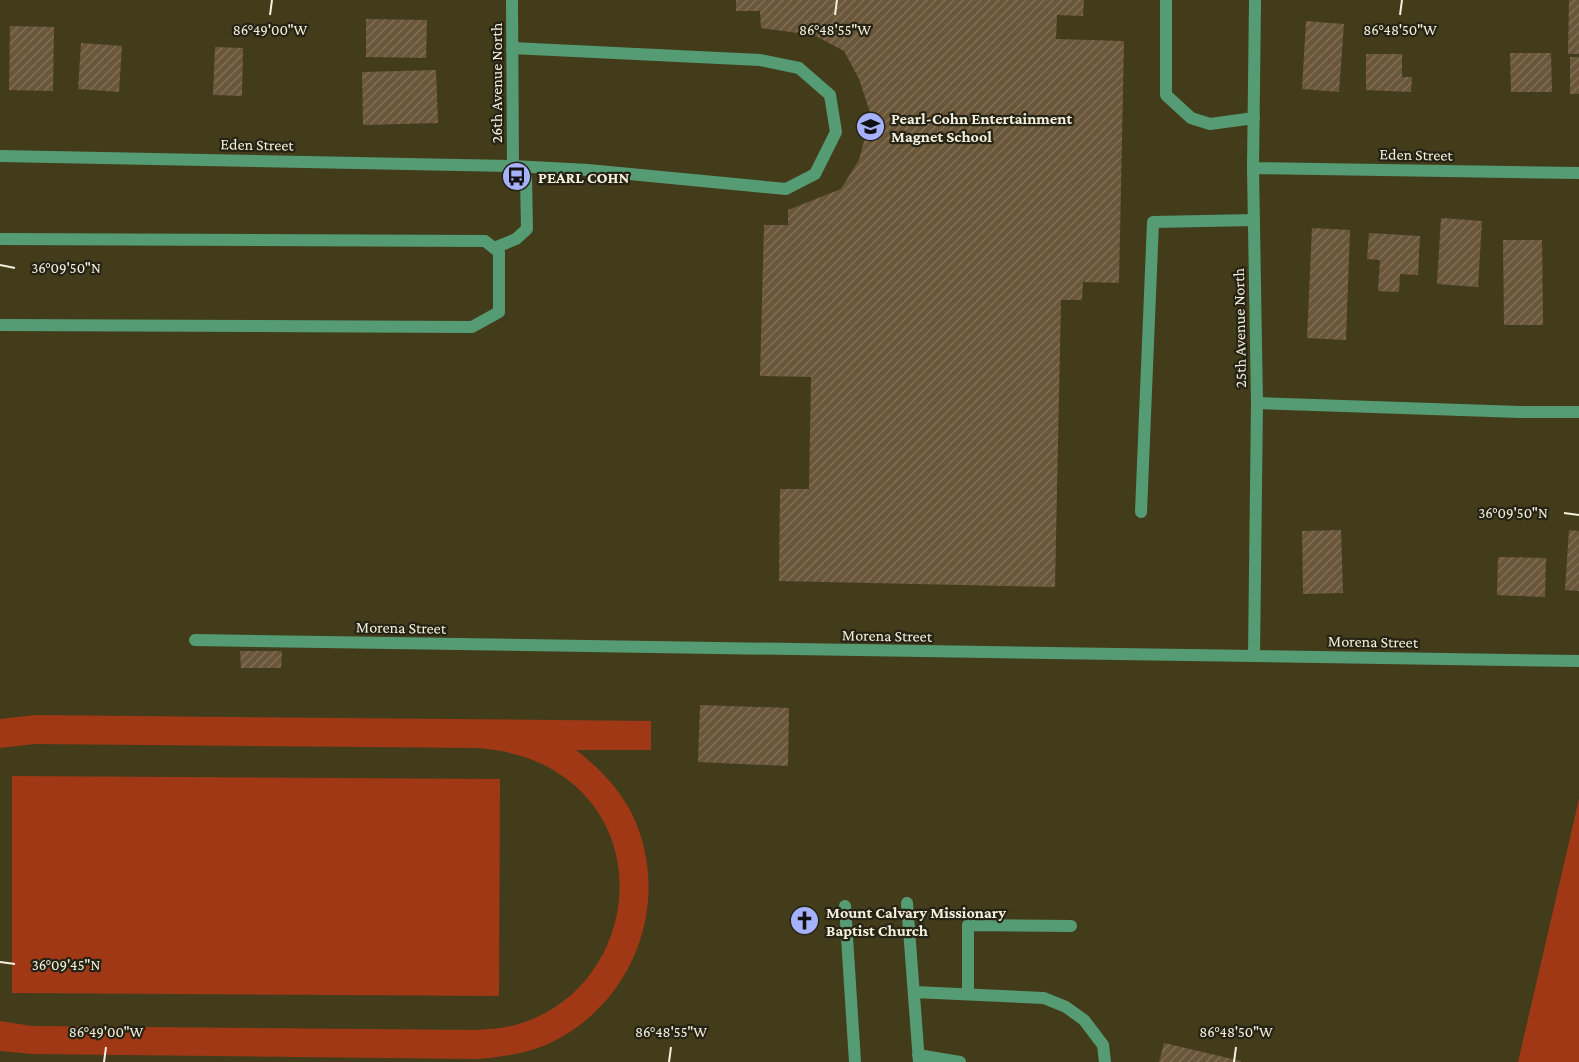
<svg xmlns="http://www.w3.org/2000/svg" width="1579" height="1062" font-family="'Crimson Pro',serif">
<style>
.park{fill:#a03815}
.building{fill:url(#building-hatch)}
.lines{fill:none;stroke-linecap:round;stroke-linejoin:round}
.service{stroke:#559c74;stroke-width:12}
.minor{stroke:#559c74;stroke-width:12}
.ticks{fill:none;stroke:#f4f0dd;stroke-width:2}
.labels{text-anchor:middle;stroke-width:4.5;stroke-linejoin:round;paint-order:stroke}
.street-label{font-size:16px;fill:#f4f0dd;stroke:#262315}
.poi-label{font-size:16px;font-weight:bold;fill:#f4f0dd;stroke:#262315;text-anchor:start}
.ticks-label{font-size:15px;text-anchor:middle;fill:#f4f0dd;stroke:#262315;stroke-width:4.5;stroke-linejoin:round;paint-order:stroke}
</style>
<defs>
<pattern id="building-hatch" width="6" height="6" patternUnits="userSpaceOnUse" patternTransform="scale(1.5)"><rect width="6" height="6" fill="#6a5739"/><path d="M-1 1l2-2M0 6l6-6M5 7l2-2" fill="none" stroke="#806f55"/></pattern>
</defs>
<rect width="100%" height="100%" fill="#433c1b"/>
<path class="park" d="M36,715L651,721V750H576C598,767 619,788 632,814C672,897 637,998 556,1040C531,1053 504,1057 477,1059L32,1054L0,1051V1021L32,1026L477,1030C492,1029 508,1028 522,1023C629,988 657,840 561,775C536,758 510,751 480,748L35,744L0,748V719Z
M12,776L500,779L499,996L12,993Z
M1579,799V1062H1518Z"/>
<path class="building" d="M736,0H1084L1083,16L1057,15L1056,39L1124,41L1119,283L1083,282L1082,300H1061L1055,587L779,581L780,489H809L811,377L760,376L764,225H788V210L841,189L859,160L871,115L859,79L844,51L814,35L761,28L760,11H736Z
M1569,0H1579V54H1568Z
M366,19L427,20L426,58L366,57Z
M1306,21L1344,24L1339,92L1302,89Z
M10,26L54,27L53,91L9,90Z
M81,43L122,46L119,92L78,89Z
M215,47L243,48L242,96L213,95Z
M1510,53H1551L1552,92H1511Z
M1366,54H1402V77H1412L1411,92L1366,90Z
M1570,57H1579V94H1570Z
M436,70L438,123L363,125L362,72Z
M1441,218L1482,221L1478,287L1437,284Z
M1312,228L1350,230L1346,340L1307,338Z
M1369,233L1420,236L1418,275L1400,274L1399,292L1378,291L1380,260L1367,259Z
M1503,240H1542L1543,325H1504Z
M1341,530L1343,593L1303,594L1302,531Z
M1569,530L1579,531V591L1565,590Z
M1498,557L1546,558L1545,597L1497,595Z
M240,651H282L281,668H241Z
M700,705L789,708L788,766L698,762Z
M1164,1043L1241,1061V1062H1159Z"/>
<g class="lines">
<path class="service" d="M1166,0V95L1191,118L1210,124L1254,118
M512,48L760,60L799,68L830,95L836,132L815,174L786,189L588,170L513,166
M0,239L485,241L499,252V312L472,327L0,325
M494,248L516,239L527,229L526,178L513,166
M1257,403L1520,412H1579
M1141,512L1153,222L1254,220
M907,903L919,1062
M845,906L855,1062
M914,992L1044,998L1066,1007L1084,1020L1103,1045L1105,1062
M968,994V925L1071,926
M918,1055L960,1062"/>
<path class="minor" d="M0,156L513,166L512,0
M1253,168L1579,173
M195,640L1579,661
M1254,656L1257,403L1253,168L1255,0"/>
</g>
<path class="ticks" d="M270,15L272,0M835,15L837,0M1400,15L1402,0M0,265L15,268M1564,513L1579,515M0,962L15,964M104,1062L106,1047M669,1062L671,1047M1234,1062L1236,1047"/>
<defs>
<symbol id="school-disc" viewBox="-11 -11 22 22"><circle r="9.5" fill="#a6b1fc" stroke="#262315"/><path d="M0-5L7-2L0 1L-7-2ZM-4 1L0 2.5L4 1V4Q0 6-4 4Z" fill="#111"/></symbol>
<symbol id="bus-disc" viewBox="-11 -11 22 22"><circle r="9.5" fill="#a6b1fc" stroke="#262315"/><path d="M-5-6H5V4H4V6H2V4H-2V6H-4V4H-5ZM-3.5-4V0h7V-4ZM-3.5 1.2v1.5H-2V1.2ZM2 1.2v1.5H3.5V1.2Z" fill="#111"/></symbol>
<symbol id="church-disc" viewBox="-11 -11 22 22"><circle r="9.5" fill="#a6b1fc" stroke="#262315"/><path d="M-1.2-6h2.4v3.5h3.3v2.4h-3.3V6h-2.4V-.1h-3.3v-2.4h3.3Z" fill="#111"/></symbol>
</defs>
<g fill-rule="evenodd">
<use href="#school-disc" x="854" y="110" width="33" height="33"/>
<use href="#bus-disc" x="500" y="160" width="33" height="33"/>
<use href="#church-disc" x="788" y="904" width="33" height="33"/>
</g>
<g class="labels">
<g class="street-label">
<text transform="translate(496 83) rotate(-90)" y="6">26th Avenue North</text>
<text transform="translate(257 144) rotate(1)" y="6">Eden Street</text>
<text transform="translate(1416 154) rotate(1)" y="6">Eden Street</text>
<text transform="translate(1239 328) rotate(-91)" y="6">25th Avenue North</text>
<text transform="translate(401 627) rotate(1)" y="6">Morena Street</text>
<text transform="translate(887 635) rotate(1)" y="6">Morena Street</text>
<text transform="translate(1373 641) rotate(1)" y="6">Morena Street</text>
</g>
<g class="poi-label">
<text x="891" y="124">Pearl-Cohn Entertainment<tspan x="891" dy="18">Magnet School</tspan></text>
<text x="538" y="183">PEARL COHN</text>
<text x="826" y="918">Mount Calvary Missionary<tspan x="826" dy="18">Baptist Church</tspan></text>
</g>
</g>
<g class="ticks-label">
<text x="270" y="35">86°49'00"W</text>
<text x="835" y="35">86°48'55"W</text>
<text x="1400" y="35">86°48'50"W</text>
<text x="66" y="273">36°09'50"N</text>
<text x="1513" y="518">36°09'50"N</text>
<text x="66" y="970">36°09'45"N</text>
<text x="106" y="1037">86°49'00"W</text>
<text x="671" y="1037">86°48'55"W</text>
<text x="1236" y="1037">86°48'50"W</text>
</g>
</svg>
